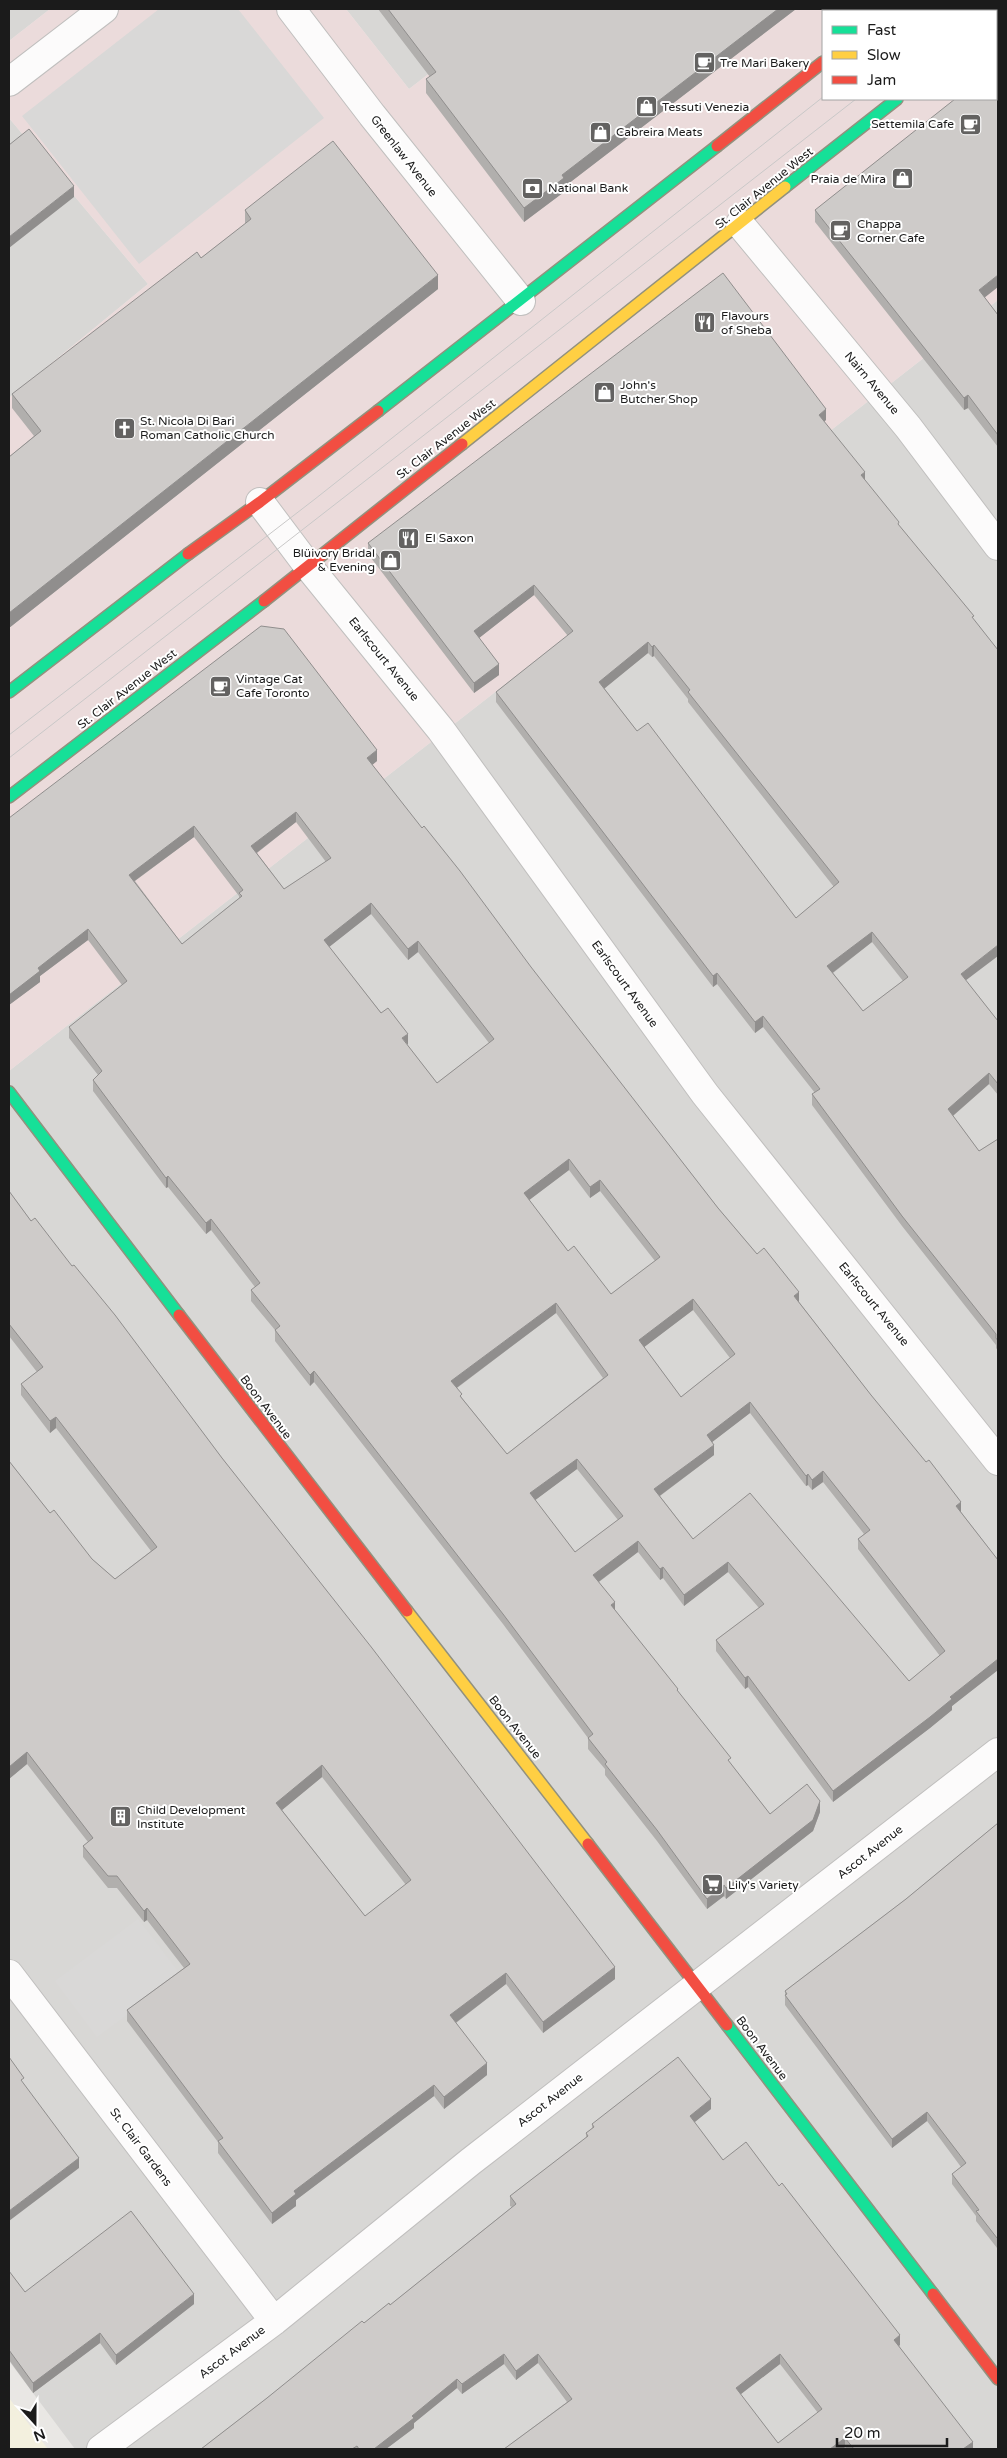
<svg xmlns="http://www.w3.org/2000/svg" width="1007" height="2458" font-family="'Varela Round',sans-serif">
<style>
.residential{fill:#d8d7d5}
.commercial{fill:#ebdbdb;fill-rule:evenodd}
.education{fill:#f3f0de}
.parking{fill:#d9d8d7}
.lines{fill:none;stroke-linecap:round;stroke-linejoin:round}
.street-casing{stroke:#c0bfbe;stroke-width:30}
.fast-casing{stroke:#92917e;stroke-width:14}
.slow-casing{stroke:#92917e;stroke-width:14}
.jam-casing{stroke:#92917e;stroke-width:14}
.street{stroke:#fcfbfb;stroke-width:28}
.fast{stroke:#16e098;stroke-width:11}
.slow{stroke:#ffcf43;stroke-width:11}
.jam{stroke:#f24e42;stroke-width:11}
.tram{stroke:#c9c8c8;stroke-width:1}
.wall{fill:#b1afad;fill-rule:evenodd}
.shaded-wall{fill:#908e8d}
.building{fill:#cecbc9;stroke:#908e8d;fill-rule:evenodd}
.labels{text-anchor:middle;stroke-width:4;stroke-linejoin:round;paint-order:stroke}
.poi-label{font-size:12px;fill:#1b1b1b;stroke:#fff;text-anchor:start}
.street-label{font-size:12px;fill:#1b1b1b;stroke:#fff}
</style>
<rect width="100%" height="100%" fill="#e9e7e4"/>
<path class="residential" d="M9,9H50L9,41Z
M346,9H513L409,89Z
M9,118L148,284L9,398Z
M998,300V2449H75L9,2361V1071Z"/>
<path class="commercial" d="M50,9H346L409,89L513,9H998V300L9,1071V398L148,284L9,118V41ZM823,11H996V99H823Z"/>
<path class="education" d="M9,2397V2398L48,2449H9Z"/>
<path class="parking" d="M159,9H238L324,118L139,264L22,116Z
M138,1919L181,1975L97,2037L55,1981Z"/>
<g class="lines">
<defs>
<path id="street" d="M291,9L372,115L521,301
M9,82L104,9
M740,224L908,427L998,546
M260,502L308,566L441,730L705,1094L998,1461
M9,1974L274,2321
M101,2449L274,2321L470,2162L998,1752"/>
<path id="fast" d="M888,11L891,9
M996,21L998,19
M785,187L897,99
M378,411L717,146
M9,692L188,554
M9,797L264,601
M9,1092L179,1315
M727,2025L933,2294"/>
<path id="slow" d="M462,444L785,187
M407,1611L588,1844"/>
<path id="jam" d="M717,146L823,62
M188,554L260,502L378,411
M264,601L462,444
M179,1315L407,1611
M588,1844L727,2025
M933,2294L998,2379"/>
</defs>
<use href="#street" class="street-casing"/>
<use href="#fast" class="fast-casing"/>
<use href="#slow" class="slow-casing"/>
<use href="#jam" class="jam-casing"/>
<use href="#street" class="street"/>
<use href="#fast" class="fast"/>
<use href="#slow" class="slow"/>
<use href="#jam" class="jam"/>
<path class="tram" d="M931,11L934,9
M968,11L971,9
M9,735L315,499L823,97
M9,758L856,99"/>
</g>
<path class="wall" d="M378,9H796L564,187V192L524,222L426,93V79L430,77Z
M245,210L438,289L9,628V457L34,436L12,408V394L201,258L245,224Z
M815,210L985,298L998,315V447L968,408L964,410L815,222Z
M826,420L824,422L865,480L899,526L966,981L998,1021V1095L989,1084L953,1116L979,1151L998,1139V1351L996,1348V1345L902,1226L812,1105V1094L815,1093L763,1027L755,1033L717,984L713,987L496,702V692L568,636L534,595L479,638L499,675L474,693L368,554V543ZM648,653L652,657L654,656L688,699V702L834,887L796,918L637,731L604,688ZM872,942L903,981L863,1011L833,973Z
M377,761L372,765L718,1208L757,1254L799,1302L998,1560V1670L952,1706V1710L930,1728L833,1802L748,1687L745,1689L716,1651V1640L759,1608L728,1572L684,1606L663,1578L660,1580L638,1552L599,1582L615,1610L678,1692L731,1764L770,1814L820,1812L813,1831L726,1899L724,1896L707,1909L657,1841L605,1775V1769L588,1749V1738L503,1624L314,1382L310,1386L275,1341V1330L251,1301V1290L255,1287L211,1230L206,1234L168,1187L166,1188L93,1091V1080L98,1075L69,1038V1027L122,985L88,940L40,976V982L9,1005V818ZM296,822L326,862L284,889L257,853ZM194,837L239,896V898L182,944L135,881ZM371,914L408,960L418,952L489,1043L437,1083L329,947ZM569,1170L590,1198L600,1191L655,1261L611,1294L568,1251L529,1200ZM693,1310L730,1358L681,1397L644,1347ZM556,1313L603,1378L507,1454L462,1398L457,1388ZM750,1413L806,1486L808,1485L812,1490L823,1482L864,1534L858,1539V1549L940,1656L909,1681L693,1539L660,1496L714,1455L712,1442ZM577,1469L618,1520L575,1552L535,1500Z
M9,1191L31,1221L222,1458L615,1979L543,2033L506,1984L456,2023L487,2075L444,2109L434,2096L296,2200V2206L272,2224L218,2153V2142L127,2021V2010L184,1968L147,1920L144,1922L117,1888H108L83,1857V1846L88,1842L27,1764L9,1779V1461L50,1513L92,1559L115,1579L151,1551L56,1428L50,1433L21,1395V1384L37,1372L9,1336ZM322,1777L406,1885L365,1916L282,1810Z
M998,1823V2247L997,2248L976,2221V2216L952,2184V2174L961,2167L927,2121L892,2148L785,2005V1991L906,1899Z
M711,2109L694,2122L723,2160L900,2345L899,2346L973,2449H847L845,2447L843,2449H504L567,2402L538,2363L516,2380L504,2364L462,2394L457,2388L414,2423V2428L386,2449H201L364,2323L390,2305L512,2207L510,2206V2196L586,2138V2133L592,2128V2124ZM780,2364L818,2413L778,2443L740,2394Z
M9,2271L25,2292L194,2304L116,2365L100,2343L33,2393L9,2360Z"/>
<path class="shaded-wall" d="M778,9H796L564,187V192L524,222V208L562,175Z
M74,186V197L9,248V237Z
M438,275V289L9,628V613Z
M998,275V287L979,302V290Z
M968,395V408L964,410V398Z
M826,409V420L819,426V415Z
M865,472V482L861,475Z
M534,585V595L474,642V631Z
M648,642V653L599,693V682Z
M654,645V656L652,657V647Z
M499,664V675L474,693V683Z
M377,750V761L367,769V758Z
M296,812V822L251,857V846Z
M194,826V837L129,885V875Z
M371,903V914L324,951V940Z
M88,929V940L40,976V982L9,1005V995L38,968Z
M872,932V942L827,977V966Z
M418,941V952L408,960V949Z
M998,945V956L961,984V974Z
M717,973V984L713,987V976Z
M763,1016V1027L755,1033V1022Z
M408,1034V1045L402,1038Z
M989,1073V1084L948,1120V1109Z
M569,1159V1170L524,1204V1193Z
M168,1176V1187L166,1188V1178Z
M600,1180V1191L590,1198V1187Z
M211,1219V1230L206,1234V1223Z
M799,1292V1303L794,1296Z
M693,1299V1310L639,1351V1340Z
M556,1303V1313L451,1392V1381Z
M314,1371V1382L310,1386V1375Z
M750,1402V1413L707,1446V1435Z
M56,1417V1428L50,1433V1421Z
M714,1445V1455L654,1500V1489Z
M577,1459V1469L530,1504V1493Z
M823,1471V1482L812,1490V1480Z
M808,1474V1485L806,1486V1476Z
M961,1502V1513L956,1506Z
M638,1541V1552L593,1586V1575Z
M728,1562V1572L684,1606V1595Z
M663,1567V1578L660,1580V1569Z
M615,1602V1613L611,1605Z
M998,1659V1670L952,1706V1710L930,1728L833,1802V1791L950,1697Z
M748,1676V1687L745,1689V1678Z
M27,1752V1764L9,1779V1767Z
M322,1765V1777L276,1815V1803Z
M820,1801V1812L813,1831L726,1899V1888Z
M724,1885V1896L707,1909V1899Z
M147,1908V1920L144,1922V1911Z
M615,1967V1979L543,2033V2022Z
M506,1973V1984L450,2027V2015Z
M487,2063V2075L444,2109V2097Z
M434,2085V2096L296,2200V2206L272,2224V2213L294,2191Z
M711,2099V2109L690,2126V2116Z
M927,2112V2121L892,2148V2139Z
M79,2158V2168L9,2221V2211Z
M998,2237V2247L997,2248V2238Z
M194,2294V2304L116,2365V2355Z
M100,2333V2343L33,2393V2383Z
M900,2335V2345L894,2350V2340Z
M504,2354V2364L462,2394V2384Z
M538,2354V2363L516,2380V2371Z
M780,2354V2364L736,2398V2388Z
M457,2379V2388L414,2423V2428L386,2449H374L412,2416Z
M845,2438V2447L843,2449H830Z
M973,2442V2449H963Z"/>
<path class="building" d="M388,9H778L562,175L564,178L524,208L426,79L436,72Z
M998,64V275L979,290L998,315V435L968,395L964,398L815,210L955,99H996V66Z
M29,129L74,186L9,237V145Z
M333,141L438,275L9,613V457L41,431L12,394L197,252L201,258L251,219L245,210Z
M723,273L826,409L819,415L865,472L861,475L899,522L898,524L974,616L972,617L998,650V945L961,974L998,1021V1084L989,1073L948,1109L979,1151L998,1139V1197L997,1198L998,1199V1207L997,1208L998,1209V1341L996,1338V1334L902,1216L812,1094L820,1089L763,1016L755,1022L717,973L713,976L496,692L573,631L534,585L474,631L499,664L474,683L368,543ZM648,642L652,647L654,645L690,690L688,692L839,882L796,918L648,723L637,731L599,682ZM872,932L908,977L863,1011L827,966Z
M261,626L284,629L377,750L367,758L422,828L424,826L460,871L531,967L718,1208L757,1254L764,1248L799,1292L794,1296L871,1395L926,1462L929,1460L961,1502L956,1506L998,1560V1659L950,1697L952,1699L930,1717L833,1791L748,1676L745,1678L716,1640L764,1604L728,1562L684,1595L663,1567L660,1569L638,1541L593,1575L615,1602L611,1605L678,1689L677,1690L731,1758L728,1760L770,1814L807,1784L820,1801L813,1820L726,1888L724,1885L707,1899L657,1830L605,1764L607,1762L588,1738L593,1734L503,1614L314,1371L310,1375L275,1330L280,1326L251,1290L260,1283L211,1219L206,1223L168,1176L166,1178L93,1080L102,1071L69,1027L127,981L88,929L38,968L40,971L9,995V818ZM296,812L331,858L284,889L251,846ZM194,826L243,890L239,893L242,896L182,944L129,875ZM371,903L408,949L418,941L494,1039L437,1083L402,1038L408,1034L388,1008L381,1013L324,940ZM569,1159L590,1187L600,1180L660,1257L611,1294L574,1246L568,1251L524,1193ZM693,1299L735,1354L681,1397L639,1340ZM556,1303L608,1375L507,1454L460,1396L462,1394L451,1381ZM750,1402L806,1476L808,1474L812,1480L823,1471L870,1530L858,1539L945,1651L909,1681L750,1493L693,1539L654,1489L714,1445L707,1435ZM577,1459L623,1516L575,1552L530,1493Z
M9,1191L31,1221L35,1218L72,1266L74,1265L115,1315L222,1458L372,1648L615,1967L543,2022L506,1973L450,2015L487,2063L444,2097L434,2085L294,2191L296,2194L272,2213L218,2141L223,2138L127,2010L190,1964L147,1908L144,1911L117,1876H108L83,1846L93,1838L27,1752L9,1767V1461L50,1513L54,1510L92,1559L115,1579L157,1547L56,1417L50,1421L21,1384L43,1367L9,1324ZM322,1765L411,1880L365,1916L276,1803Z
M998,1823V2237L997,2238L976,2211L979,2210L952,2174L966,2163L927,2112L892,2139L785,1995L787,1994L785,1991L906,1899Z
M9,2057L24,2078L21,2080L79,2158L9,2211Z
M678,2057L711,2099L690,2116L723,2160L746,2142L779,2186L782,2183L900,2335L894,2340L973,2442L963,2449H854L845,2438L830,2449H504L572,2399L538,2354L516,2371L504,2354L462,2384L457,2379L412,2416L414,2418L374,2449H359L357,2446L352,2449H201L267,2398L362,2321L364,2323L389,2303L390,2305L516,2204L510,2196L588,2136L586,2133L594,2127L592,2124ZM780,2354L822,2409L778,2443L736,2388Z
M131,2211L194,2294L116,2355L100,2333L33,2383L9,2350V2271L25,2292Z"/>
<defs>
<symbol id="cafe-square" viewBox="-11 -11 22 22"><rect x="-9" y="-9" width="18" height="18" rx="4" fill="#636261" stroke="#fff"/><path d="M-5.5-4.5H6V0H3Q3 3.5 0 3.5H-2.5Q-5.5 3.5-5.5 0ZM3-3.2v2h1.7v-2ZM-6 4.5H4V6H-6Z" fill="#fff"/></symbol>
<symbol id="shop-square" viewBox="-11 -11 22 22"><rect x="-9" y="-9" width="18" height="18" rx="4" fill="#636261" stroke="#fff"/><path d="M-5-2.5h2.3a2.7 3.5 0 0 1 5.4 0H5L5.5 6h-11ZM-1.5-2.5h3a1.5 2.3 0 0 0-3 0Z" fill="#fff"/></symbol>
<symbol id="bank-square" viewBox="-11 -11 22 22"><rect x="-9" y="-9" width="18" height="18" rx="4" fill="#636261" stroke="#fff"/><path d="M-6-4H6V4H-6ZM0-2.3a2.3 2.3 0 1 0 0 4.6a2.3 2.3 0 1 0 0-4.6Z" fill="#fff"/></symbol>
<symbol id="restaurant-square" viewBox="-11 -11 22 22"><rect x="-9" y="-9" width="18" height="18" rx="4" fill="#636261" stroke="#fff"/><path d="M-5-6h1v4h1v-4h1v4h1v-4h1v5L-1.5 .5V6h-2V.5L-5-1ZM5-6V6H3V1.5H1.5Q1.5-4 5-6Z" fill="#fff"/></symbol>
<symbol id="church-square" viewBox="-11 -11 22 22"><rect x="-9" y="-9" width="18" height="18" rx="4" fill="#636261" stroke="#fff"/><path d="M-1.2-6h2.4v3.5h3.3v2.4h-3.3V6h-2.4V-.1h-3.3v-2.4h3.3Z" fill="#fff"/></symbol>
<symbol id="building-square" viewBox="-11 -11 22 22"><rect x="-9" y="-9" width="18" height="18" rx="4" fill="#636261" stroke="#fff"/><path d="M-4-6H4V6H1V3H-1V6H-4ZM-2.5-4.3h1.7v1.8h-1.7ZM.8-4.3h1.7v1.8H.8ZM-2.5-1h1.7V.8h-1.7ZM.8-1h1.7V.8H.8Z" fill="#fff"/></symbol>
<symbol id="supermarket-square" viewBox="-11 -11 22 22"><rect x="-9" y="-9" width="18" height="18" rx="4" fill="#636261" stroke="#fff"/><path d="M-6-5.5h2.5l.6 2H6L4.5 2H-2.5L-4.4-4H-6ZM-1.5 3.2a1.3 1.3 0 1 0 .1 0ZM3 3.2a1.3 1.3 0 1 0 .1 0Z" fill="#fff"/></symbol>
</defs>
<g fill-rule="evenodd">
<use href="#cafe-square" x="692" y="50" width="25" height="25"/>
<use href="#shop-square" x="634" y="94" width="25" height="25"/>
<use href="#cafe-square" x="958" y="112" width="25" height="25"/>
<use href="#shop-square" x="588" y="120" width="25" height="25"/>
<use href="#shop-square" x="890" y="166" width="25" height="25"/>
<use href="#bank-square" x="520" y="176" width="25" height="25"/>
<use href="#cafe-square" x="828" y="218" width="25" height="25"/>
<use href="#restaurant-square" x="692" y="310" width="25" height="25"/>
<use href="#shop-square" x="592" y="380" width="25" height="25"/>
<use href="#church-square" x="112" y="416" width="25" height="25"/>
<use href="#restaurant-square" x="396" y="526" width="25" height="25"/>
<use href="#shop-square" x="378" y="548" width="25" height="25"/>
<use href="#cafe-square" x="208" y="674" width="25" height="25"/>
<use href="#building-square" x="108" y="1804" width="25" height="25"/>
<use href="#supermarket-square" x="700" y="1872" width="25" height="25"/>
</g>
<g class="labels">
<g class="poi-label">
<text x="720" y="67">Tre Mari Bakery</text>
<text x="662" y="111">Tessuti Venezia</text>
<text x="954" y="128" text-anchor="end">Settemila Cafe</text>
<text x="616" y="136">Cabreira Meats</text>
<text x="886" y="183" text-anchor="end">Praia de Mira</text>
<text x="548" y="192">National Bank</text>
<text x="857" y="228">Chappa<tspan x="857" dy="14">Corner Cafe</tspan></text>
<text x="721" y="320">Flavours<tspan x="721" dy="14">of Sheba</tspan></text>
<text x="620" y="389">John's<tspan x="620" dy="14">Butcher Shop</tspan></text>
<text x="140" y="425">St. Nicola Di Bari<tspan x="140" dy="14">Roman Catholic Church</tspan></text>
<text x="425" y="542">El Saxon</text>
<text x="375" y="557" text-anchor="end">Blüivory Bridal<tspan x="375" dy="14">&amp; Evening</tspan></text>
<text x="236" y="683">Vintage Cat<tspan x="236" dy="14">Cafe Toronto</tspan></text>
<text x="137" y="1814">Child Development<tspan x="137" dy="14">Institute</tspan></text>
<text x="728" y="1889">Lily's Variety</text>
</g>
<g class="street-label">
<text transform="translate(404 156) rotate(52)" y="4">Greenlaw Avenue</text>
<text transform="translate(764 188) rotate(-39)" y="4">St. Clair Avenue West</text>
<text transform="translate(872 383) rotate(50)" y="4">Nairn Avenue</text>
<text transform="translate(446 439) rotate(-38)" y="4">St. Clair Avenue West</text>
<text transform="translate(384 659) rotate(51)" y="4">Earlscourt Avenue</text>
<text transform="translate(127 689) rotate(-38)" y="4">St. Clair Avenue West</text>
<text transform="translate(625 984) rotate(54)" y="4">Earlscourt Avenue</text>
<text transform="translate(874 1304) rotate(51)" y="4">Earlscourt Avenue</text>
<text transform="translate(266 1407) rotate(53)" y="4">Boon Avenue</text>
<text transform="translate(515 1727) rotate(52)" y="4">Boon Avenue</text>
<text transform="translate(870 1852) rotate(-38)" y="4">Ascot Avenue</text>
<text transform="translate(762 2048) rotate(53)" y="4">Boon Avenue</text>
<text transform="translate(550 2100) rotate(-38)" y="4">Ascot Avenue</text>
<text transform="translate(141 2147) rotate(53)" y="4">St. Clair Gardens</text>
<text transform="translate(232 2352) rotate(-37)" y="4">Ascot Avenue</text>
</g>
</g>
<rect width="1007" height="2458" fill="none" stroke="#1b1b1b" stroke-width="20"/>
<rect x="822" y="10" width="175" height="90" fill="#ffffff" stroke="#a4a4a4"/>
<rect x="832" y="26" width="25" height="8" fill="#16e098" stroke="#a4a4a4"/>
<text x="867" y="35" font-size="15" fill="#1b1b1b">Fast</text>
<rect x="832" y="51" width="25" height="8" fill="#ffcf43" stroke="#a4a4a4"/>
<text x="867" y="60" font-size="15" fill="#1b1b1b">Slow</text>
<rect x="832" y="76" width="25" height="8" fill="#f24e42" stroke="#a4a4a4"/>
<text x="867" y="85" font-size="15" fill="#1b1b1b">Jam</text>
<g transform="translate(35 2423) rotate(159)" stroke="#ffffff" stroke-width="4" paint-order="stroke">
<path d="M0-4L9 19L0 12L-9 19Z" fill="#1b1b1b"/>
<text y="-8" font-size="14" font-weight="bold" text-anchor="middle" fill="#1b1b1b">N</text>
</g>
<path d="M837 2438v8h110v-8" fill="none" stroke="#1b1b1b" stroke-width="2.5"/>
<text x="844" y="2438" font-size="15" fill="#1b1b1b" stroke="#ffffff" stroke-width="4" paint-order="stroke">20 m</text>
</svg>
